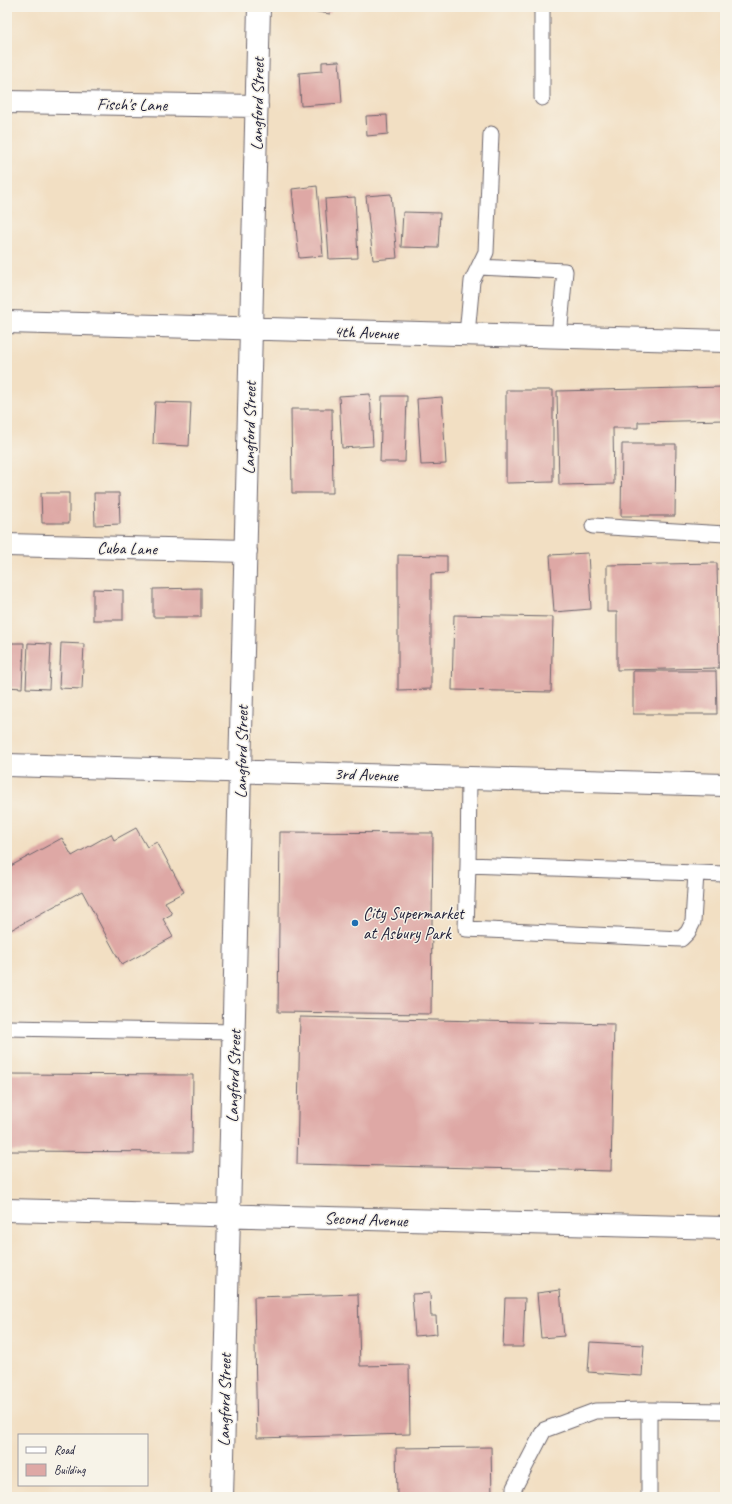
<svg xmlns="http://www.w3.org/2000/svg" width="732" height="1504" font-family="Caveat,sans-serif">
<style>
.building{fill:#dea8a5}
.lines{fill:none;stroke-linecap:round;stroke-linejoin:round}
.service-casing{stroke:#6b646b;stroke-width:17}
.minor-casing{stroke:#6b646b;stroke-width:24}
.service{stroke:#fff;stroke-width:15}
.minor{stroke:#fff;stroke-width:22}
.poi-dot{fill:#1f6fb2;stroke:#f7f3e8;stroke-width:1.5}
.labels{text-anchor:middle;stroke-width:3;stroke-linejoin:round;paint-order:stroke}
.street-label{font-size:17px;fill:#22223b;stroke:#f7f3e8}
.poi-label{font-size:17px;fill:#22223b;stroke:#f7f3e8;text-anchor:start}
</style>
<rect width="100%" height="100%" fill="#f7f3e8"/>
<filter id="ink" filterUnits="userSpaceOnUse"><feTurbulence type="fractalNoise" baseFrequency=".025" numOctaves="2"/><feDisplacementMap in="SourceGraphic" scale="8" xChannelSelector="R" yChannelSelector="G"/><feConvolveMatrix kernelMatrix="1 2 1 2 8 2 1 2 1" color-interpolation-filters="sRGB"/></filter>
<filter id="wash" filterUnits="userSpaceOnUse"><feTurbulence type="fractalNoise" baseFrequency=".012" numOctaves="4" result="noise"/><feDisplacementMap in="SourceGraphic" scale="16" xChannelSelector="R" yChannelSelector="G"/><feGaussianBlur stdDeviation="0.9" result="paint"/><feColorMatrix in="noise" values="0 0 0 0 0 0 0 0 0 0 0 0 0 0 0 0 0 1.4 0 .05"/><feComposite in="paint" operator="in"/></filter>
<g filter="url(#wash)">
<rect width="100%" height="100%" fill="#f2dfc3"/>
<g id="blocks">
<path class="building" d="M294,7H331L330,14L294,8Z
M339,61L342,103L301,106L299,73L322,71V62Z
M387,115L388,134L367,136L366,116Z
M317,186L323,256L299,258L292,189Z
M391,194L397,258L373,260L366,196Z
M355,197L358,258L329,259L325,199Z
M403,212L440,213L438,248L401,247Z
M724,387V420L638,422V428H613L614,484L559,485L557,391Z
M506,390H553V482L506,483Z
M370,394L373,446L342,448L339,396Z
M382,396H407L405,462H380Z
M442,397L446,464L421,465L417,399Z
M155,402L191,403L189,446L153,444Z
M291,409H332L333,493H292Z
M622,444H676L675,516H621Z
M41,493H69V523H42Z
M94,493H119L120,524L95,525Z
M588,553L591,609L554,612L550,555Z
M398,555L447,556V573L431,574V689L398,690Z
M717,563L719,668L617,670V612H607V565Z
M201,588V617H153V589Z
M93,589L123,590V620H93Z
M454,615L553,617L551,692L452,690Z
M7,643H24L22,688L7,687Z
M28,643L51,644L49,689L26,688Z
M61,643L84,644L82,689L59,688Z
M633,671H716L717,714H633Z
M136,828L147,847L157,842L184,892L165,902L172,914L163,919L173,937L122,965L82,891L7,932V868L62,838L72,856L111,834L114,840Z
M280,832L433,833L431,1014L278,1012Z
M300,1017L614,1024L611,1171L297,1164Z
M7,1074L193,1075L192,1152L7,1151Z
M560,1290L564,1336L541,1338L537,1293Z
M430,1293L431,1316H436L437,1334L415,1336L412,1294Z
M358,1294L360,1366L409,1365L410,1434L257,1438L254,1297Z
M505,1298H525L523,1347H503Z
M590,1342L644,1345L642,1376L588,1372Z
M491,1447L492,1497H397L396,1448Z"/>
</g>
</g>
<g filter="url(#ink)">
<use href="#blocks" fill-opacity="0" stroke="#6b646b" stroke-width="1"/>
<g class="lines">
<defs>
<path id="service" d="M542,98V7
M479,267L565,271L559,337
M467,334L472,281L486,252L491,134
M593,526L725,534
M469,777L468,865L725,874
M468,865L466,929L681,939L688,932L693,922L696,873
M7,1028L234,1032
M514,1497V1488L544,1430L595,1411L649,1410L725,1411
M649,1497V1410"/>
<path id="minor" d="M7,102L257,106
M7,322L725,341
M7,545L246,551
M7,765L725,785
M7,1210L725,1228
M222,1497L259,7"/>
</defs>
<use href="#service" class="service-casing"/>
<use href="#minor" class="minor-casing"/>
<use href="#service" class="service"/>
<use href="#minor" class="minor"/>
</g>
</g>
<circle class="poi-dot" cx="355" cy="923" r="4"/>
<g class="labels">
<g class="street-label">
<text transform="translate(132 104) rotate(1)" y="6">Fisch's Lane</text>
<text transform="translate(257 104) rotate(-89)" y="6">Langford Street</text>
<text transform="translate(366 332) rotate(2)" y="6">4th Avenue</text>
<text transform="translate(249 428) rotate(-89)" y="6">Langford Street</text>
<text transform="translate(127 548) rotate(1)" y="6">Cuba Lane</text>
<text transform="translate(241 752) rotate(-89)" y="6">Langford Street</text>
<text transform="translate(366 774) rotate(2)" y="6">3rd Avenue</text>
<text transform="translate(233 1076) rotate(-88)" y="6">Langford Street</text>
<text transform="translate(366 1219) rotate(2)" y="6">Second Avenue</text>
<text transform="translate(224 1400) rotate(-89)" y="6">Langford Street</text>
</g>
<g class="poi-label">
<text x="363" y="919">City Supermarket<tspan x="363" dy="20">at Asbury Park</tspan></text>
</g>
</g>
<rect width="732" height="1504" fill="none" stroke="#f7f3e8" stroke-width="24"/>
<rect x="18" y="1434" width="130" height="52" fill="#f7f3e8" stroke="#a29fa3"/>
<rect x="26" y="1447" width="20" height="6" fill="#ffffff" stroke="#a29fa3"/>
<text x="54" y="1454" font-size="12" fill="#22223b">Road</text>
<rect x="26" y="1464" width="20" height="12" fill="#dea8a5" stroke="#a29fa3"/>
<text x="54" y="1474" font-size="12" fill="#22223b">Building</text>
</svg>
